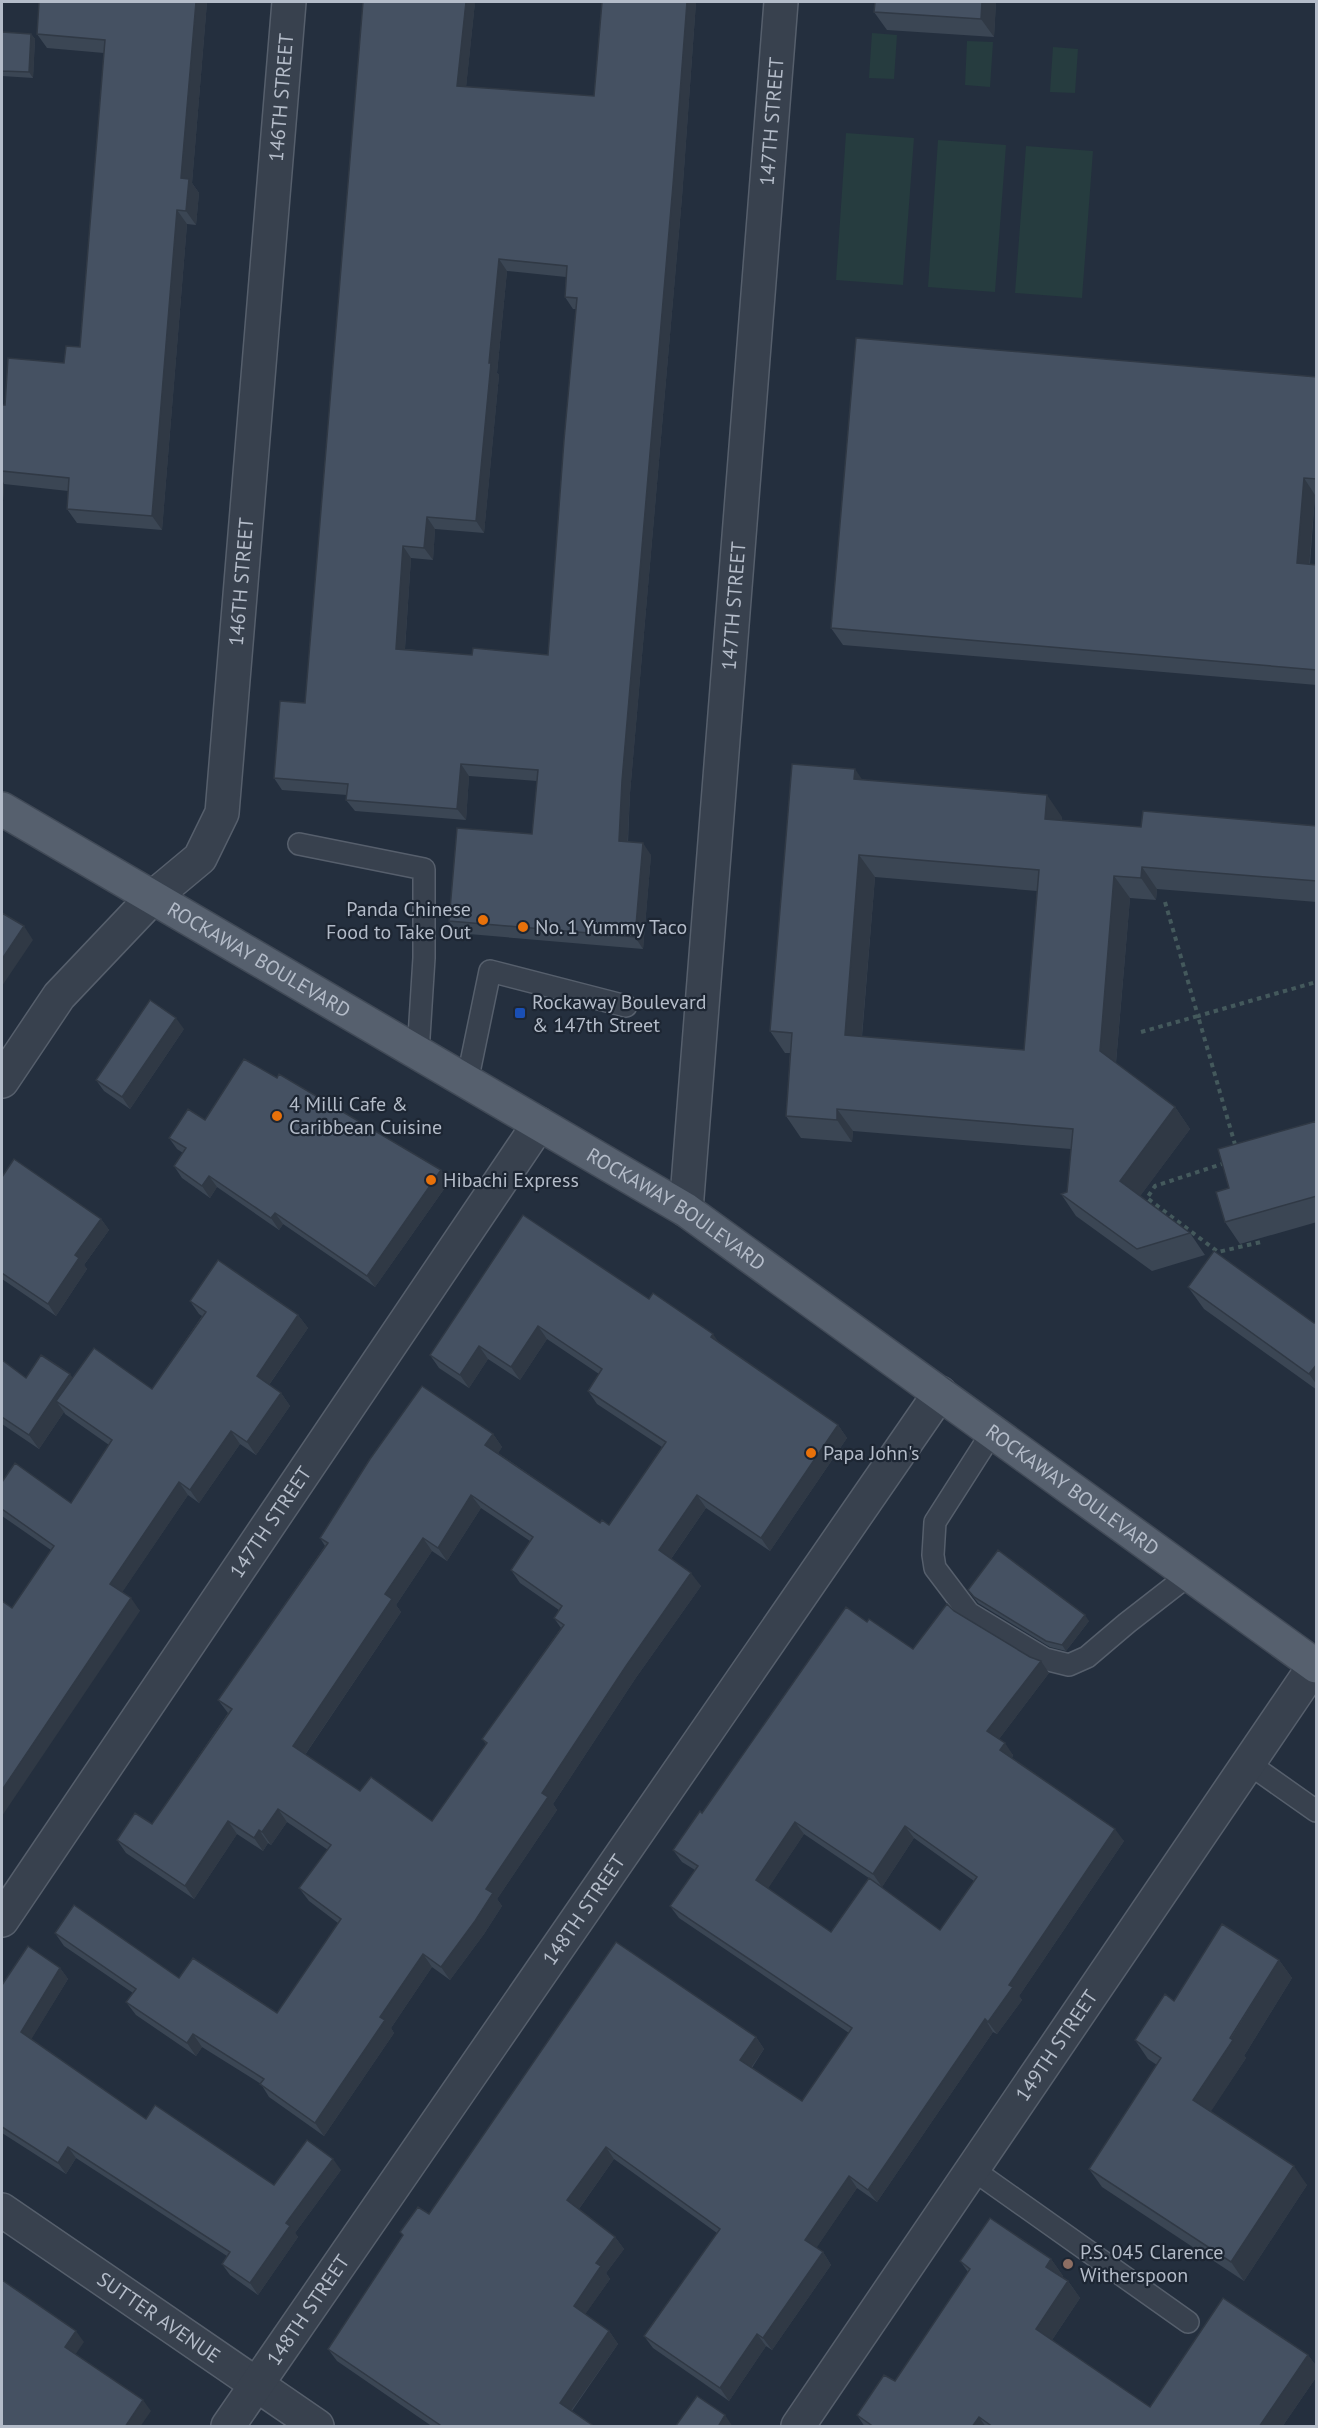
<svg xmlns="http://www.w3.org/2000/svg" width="1318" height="2428" font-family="'PT Sans',sans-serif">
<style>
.green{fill:#263c3f}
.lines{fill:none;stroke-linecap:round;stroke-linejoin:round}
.service-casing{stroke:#565f6c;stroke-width:24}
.minor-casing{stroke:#565f6c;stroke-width:36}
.primary-casing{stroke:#414a57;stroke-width:36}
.path{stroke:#44595c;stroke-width:4;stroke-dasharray:4.5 4.5;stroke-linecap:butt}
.service{stroke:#38414e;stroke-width:21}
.minor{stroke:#38414e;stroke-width:33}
.primary{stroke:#56606e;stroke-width:33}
.wall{fill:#3b4654;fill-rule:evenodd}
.shaded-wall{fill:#303945}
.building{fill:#455162;stroke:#303945;stroke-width:1.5;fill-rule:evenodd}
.food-dot{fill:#e8710a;stroke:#1d2633;stroke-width:2}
.transit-dot{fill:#1a4fb4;stroke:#1d2633;stroke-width:2}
.education-dot{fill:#8d6e63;stroke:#1d2633;stroke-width:2}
.labels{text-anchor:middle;stroke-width:4.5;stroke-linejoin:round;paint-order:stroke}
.street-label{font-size:20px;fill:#b4bcc9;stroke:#1d2633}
.poi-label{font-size:20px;fill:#b4bcc9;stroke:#1d2633;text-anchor:start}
</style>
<rect width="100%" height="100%" fill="#242f3e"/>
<path class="green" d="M872,33L897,35L894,79L869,78Z
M967,41L993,42L990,87L965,85Z
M1053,47L1078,49L1075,93L1050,92Z
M846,133L914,138L903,285L836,280Z
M938,140L1006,145L995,292L928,287Z
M1026,146L1093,151L1082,298L1015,293Z"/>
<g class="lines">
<defs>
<path id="service" d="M299,844L424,869V958L418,1053
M467,1082L490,971L626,1006
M993,1431L935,1522L933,1555L935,1568L969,1613L1045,1659L1069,1665L1087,1657L1127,1623L1190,1574
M1248,1763L1316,1811
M972,2169L1188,2322"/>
<g id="minor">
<path id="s1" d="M2,1081L59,996L152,898L200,858L222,813L289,2"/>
<path id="s2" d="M686,1210L781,2"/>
<path id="s3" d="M2,1920L539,1124"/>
<path id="s4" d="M2,2210L317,2426"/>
<path id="s5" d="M228,2426L940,1393"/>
<path id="s6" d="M798,2426L1315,1665"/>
</g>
<g id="primary">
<path id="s7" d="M2,809L686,1210L1316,1666"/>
</g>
</defs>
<use href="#service" class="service-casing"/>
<use href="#minor" class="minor-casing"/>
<use href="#primary" class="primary-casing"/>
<path class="path" d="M1165,902L1198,1016L1316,982
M1141,1032L1198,1016L1236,1148
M1225,1163L1155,1186L1147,1198L1218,1252L1261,1242"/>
<use href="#service" class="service"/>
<use href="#minor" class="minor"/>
<use href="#primary" class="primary"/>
</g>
<path class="wall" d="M39,2H207L192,183L199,193L196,225L187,224L162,530L77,523L67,509L68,491L4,484L2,518V405H5L64,363L80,347L104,53L47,48L37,34Z
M475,2L466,87L594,96L602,2H696L682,197L630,793L628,842L651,855L643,949L457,933L449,921L532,834L537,781L469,776L466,820L355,811L346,800L347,795L282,790L274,778L305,703ZM507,271L566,277L565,297L573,309H576L548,655H472L405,649L411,558L433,560L435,529L484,533L499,375L497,373Z
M875,2H996L994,37L887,30L874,12Z
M2,32L31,34L35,39L33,78L2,76Z
M1317,377V495H1315L1310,564L1317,565V685L843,645L831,628Z
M863,780L1062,817V820L1141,827L1317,826V902L1157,889L1156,900L1130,898L1116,1063L1175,1107L1190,1129L1140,1196L1190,1233L1205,1255L1152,1271L1076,1216L1061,1194L1067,1192L1071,1149L853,1131L852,1142L801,1138L786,1116L790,1053H785L770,1031ZM875,877L1037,891L1024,1050L862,1037Z
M184,1029L130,1109L104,1091L96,1080Z
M205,1120L441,1170L449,1182L375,1287L283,1224L279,1230L217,1187L210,1198L182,1178L174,1166L183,1153L177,1149L169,1138Z
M1317,1121V1222L1240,1244L1225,1222L1229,1188Z
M2,1177L101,1219L109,1230L84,1265L87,1269L56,1316L2,1279Z
M523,1215L649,1299L720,1343L838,1425L847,1438L770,1551L706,1508L671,1559L701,1586L635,1679L553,1804L557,1810L497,1899L502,1906L484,1934L450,1980L432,1967L391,2028L394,2033L324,2136L269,2097L261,2084L202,2047L196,2056L136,2015L126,2002L133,1993L64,1946L55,1933L277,2013L338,1923L309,1901L299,1888L328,1850L287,1822L271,1845L268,1843L263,1851L237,1834L194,1899L126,1853L117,1840L152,1824L228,1713L218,1700L325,1546L320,1538L493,1434L502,1447L498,1453L600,1523L609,1525L662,1447L597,1404L588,1391L599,1374L547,1339L520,1380L488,1359L469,1388L439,1368L430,1355ZM481,1508L530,1541L511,1570L520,1583L559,1610L554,1618L561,1628L482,1739L486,1744L432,1821L360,1791L305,1755L401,1612L396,1605L432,1551L447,1561Z
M1188,1287L1314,1323H1317V1390L1204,1309Z
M190,1301L298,1315L308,1328L269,1385L281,1393L290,1406L256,1455L240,1444L199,1503L188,1495L122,1592L140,1611L12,1608L51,1550L2,1516V1482L71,1503L109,1445L65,1414L64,1412L39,1449L2,1424V1360L26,1378H72L152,1389L202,1316L199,1314Z
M968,1590L1089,1621L1066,1651L1050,1647L978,1603Z
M954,1611L1049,1673L999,1739L1013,1755L1012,1758L1124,1841L1019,1996L1022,2000L997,2034L993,2032L877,2202L857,2188L816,2248L823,2252L831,2265L772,2350L766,2346L729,2401L653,2348L644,2336L717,2233L614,2159L579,2209L615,2237L624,2249L606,2273L610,2279L585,2314L609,2331L618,2344L572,2411L595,2427H433L337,2361L328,2349L403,2236L400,2232L429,2214L756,2037L764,2049L752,2068L802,2101L849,2033L679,1918L670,1906L695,1870L682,1862L673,1850L702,1813L867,1622L913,1649ZM804,1834L882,1887L914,1838L974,1881L940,1930L831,1932L768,1888Z
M1279,1960L1292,1978L1244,2056L1246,2058L1210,2112L1307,2185L1244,2281L1102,2187L1089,2169L1157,2065L1148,2059L1135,2040L1174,2001Z
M60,1968L68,1979L31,2039L146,2119L274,2185L341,2170L295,2233L298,2237L258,2295L230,2275L222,2264L227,2256L76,2158L66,2174L2,2133V1985Z
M1051,2259L1063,2276L1062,2277L1068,2281L1080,2298L1052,2340L1150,2407L1308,2355L1317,2367V2376L1282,2427H865L857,2415L895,2381L968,2272L960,2261Z"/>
<path class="shaded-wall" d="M196,2H207L192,183L199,193L196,225L186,211L181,178Z
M466,2H475L465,98L457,86Z
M687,2H696L682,197L630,793L627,853L619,841L622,781Z
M982,2H996L994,37L981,19Z
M31,34L35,39L33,78L29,72Z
M177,210L187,224L162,530L152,516Z
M499,259L507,271L497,373L499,375L484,533L476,521L489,363Z
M1304,478L1315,495L1308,580L1297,563Z
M2,480L4,484L2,518Z
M427,517L435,529L433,560L424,548Z
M403,546L411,558L404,661L396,649Z
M461,764L469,776L466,820L457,809Z
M855,769L870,791L854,779Z
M1047,795L1062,817L1060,841L1045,819Z
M643,843L651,855L643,949L635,937Z
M859,855L875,877L860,1057L845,1035Z
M1142,867L1157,889L1156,900L1141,878Z
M1114,876L1130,898L1115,1073L1100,1051Z
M24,926L33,940L2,986V959Z
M176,1018L184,1029L130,1109L122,1097Z
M1175,1107L1190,1129L1135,1203L1120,1181Z
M837,1109L853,1131L852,1142L837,1120Z
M441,1170L449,1182L375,1287L367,1276Z
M209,1176L217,1187L210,1198L202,1186Z
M275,1213L283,1224L279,1230L271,1218Z
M101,1219L109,1230L84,1265L87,1269L56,1316L48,1304L75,1255Z
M298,1315L308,1328L266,1389L257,1376Z
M538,1326L547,1339L520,1380L511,1367Z
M713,1334L722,1347L711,1337Z
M479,1346L488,1359L469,1388L460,1375Z
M1317,1364V1385L1309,1374Z
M70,1374L80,1388L56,1401L64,1412L39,1449L29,1435Z
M281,1393L290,1406L256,1455L247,1442Z
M838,1425L847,1438L770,1551L761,1538Z
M231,1431L240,1444L199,1503L190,1490Z
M493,1434L502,1447L495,1458L485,1445Z
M179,1482L188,1495L119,1597L110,1584Z
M471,1495L481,1508L447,1561L438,1548Z
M697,1495L706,1508L668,1563L659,1550Z
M423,1538L432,1551L396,1605L401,1612L302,1759L293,1746L385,1594Z
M691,1573L701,1586L635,1679L553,1804L557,1810L497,1899L502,1906L484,1934L450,1980L441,1967L542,1793L626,1666Z
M131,1598L140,1611L2,1816V1790Z
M1085,1615L1089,1621L1066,1651L1062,1645Z
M1041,1661L1049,1673L996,1743L987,1731Z
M1005,1743L1013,1755L1009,1762L1000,1750Z
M278,1809L287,1822L271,1845L262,1832Z
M228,1821L237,1834L194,1899L185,1886Z
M795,1822L804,1834L765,1893L756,1880Z
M905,1826L914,1838L882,1887L873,1874Z
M1115,1829L1124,1841L1019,1996L1022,2000L997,2034L988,2022L1009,1985Z
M259,1830L268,1843L263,1851L254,1838Z
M423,1954L432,1967L391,2028L394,2033L324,2136L315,2123L380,2017Z
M1279,1960L1292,1978L1244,2056L1246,2058L1206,2119L1193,2100Z
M60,1968L68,1979L29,2043L21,2032Z
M985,2019L993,2032L877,2202L868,2190Z
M193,2034L202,2047L196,2056L187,2043Z
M756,2037L764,2049L748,2072L740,2060Z
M68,2147L76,2158L66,2174L58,2163Z
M606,2147L614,2159L576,2213L567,2200Z
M333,2159L341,2170L295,2233L298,2237L258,2295L250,2283L286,2223Z
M1294,2166L1307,2185L1244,2281L1231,2262Z
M849,2176L857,2188L813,2253L805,2240Z
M615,2237L624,2249L606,2273L610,2279L582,2319L574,2306L596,2263Z
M823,2252L831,2265L772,2350L763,2338Z
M1051,2259L1063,2276L1058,2283L1046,2267Z
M1068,2281L1080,2298L1048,2346L1036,2329Z
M76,2331L84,2342L73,2358L65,2347Z
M609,2331L618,2344L568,2415L560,2403Z
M757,2334L766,2346L729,2401L720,2388Z
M1308,2355L1317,2367V2376L1282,2427H1259Z
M143,2400L151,2411L140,2427H125Z
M725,2415L733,2427H718Z
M979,2417L986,2427H972Z"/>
<path class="building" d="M39,2H196L181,178L189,179L186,211L177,210L152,516L67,509L69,478L2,471V405H5L8,358L64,363L66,346L80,347L105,40L37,34Z
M363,2H466L457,86L594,96L602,2H687L673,185L622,781L619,841L643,843L635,937L449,921L457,828L532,834L538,770L461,764L457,809L346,800L348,784L274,778L280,701L305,703ZM499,259L567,266L565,297L577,298L564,440L548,655L473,648L472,655L396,649L403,546L424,548L427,517L476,521L491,363H489Z
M875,2H982L981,19L874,12Z
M2,32L31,34L29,72L2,71Z
M856,338L1317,377V479L1304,478L1297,563L1317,565V670L831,628Z
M792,764L855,769L854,779L1047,795L1045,819L1141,827L1143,811L1317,826V881L1142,867L1141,878L1114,876L1100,1051L1175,1107L1120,1181L1190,1233L1137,1249L1061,1194L1067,1192L1073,1129L837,1109V1120L786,1116L792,1033L770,1031ZM859,855L1039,870L1024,1050L845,1035Z
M2,913L24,926L2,959Z
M150,1000L176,1018L122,1097L96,1080Z
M244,1059L277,1078L279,1074L441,1170L367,1276L275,1213L271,1218L209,1176L202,1186L174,1166L186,1148L169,1138L188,1109L205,1120Z
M1317,1121V1196L1225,1222L1216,1192L1229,1188L1218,1149Z
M14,1159L101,1219L75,1255L79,1258L48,1304L2,1273V1177Z
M523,1215L649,1299L653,1293L713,1334L711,1337L838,1425L761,1538L697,1495L659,1550L691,1573L626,1666L542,1793L548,1797L486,1889L493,1893L475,1921L441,1967L423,1954L380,2017L385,2020L315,2123L260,2084L264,2079L193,2034L187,2043L126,2002L136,1989L55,1933L74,1905L179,1978L193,1958L277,2013L341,1919L299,1888L331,1845L278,1809L262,1832L259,1830L254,1838L228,1821L185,1886L117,1840L135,1813L152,1824L232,1709L218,1700L328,1543L320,1538L370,1459L422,1386L493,1434L485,1445L600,1523L602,1520L609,1525L666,1442L588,1391L602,1369L538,1326L511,1367L479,1346L460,1375L430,1355ZM471,1495L533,1537L511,1570L562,1606L554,1618L564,1625L482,1739L487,1743L432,1821L371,1777L360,1791L293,1746L392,1599L385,1594L423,1538L438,1548Z
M1214,1251L1314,1323H1317V1364L1309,1374L1188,1287Z
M218,1260L298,1315L257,1376L281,1393L247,1442L231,1431L190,1490L179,1482L110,1584L131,1598L2,1790V1601L12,1608L54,1546L2,1509V1482L15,1463L71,1503L112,1440L56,1401L94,1348L152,1389L206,1312L190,1301Z
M41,1355L70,1374L29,1435L2,1417V1360L26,1378Z
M998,1550L1085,1615L1062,1645L1046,1641L974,1597L968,1590Z
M947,1604L954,1611L1030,1657L1041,1661L987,1731L1005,1743L1000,1750L1115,1829L1009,1985L1013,1987L988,2022L985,2019L868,2190L849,2176L805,2240L823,2252L763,2338L757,2334L720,2388L644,2336L720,2229L606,2147L567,2200L615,2237L596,2263L601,2266L574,2306L609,2331L560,2403L595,2427H443L328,2349L403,2235L400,2232L418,2207L429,2214L616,1942L756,2037L740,2060L802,2101L852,2028L670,1906L698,1866L673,1850L700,1811L702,1813L846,1607L867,1622L869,1619L913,1649ZM795,1822L873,1874L905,1826L977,1877L940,1930L869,1878L831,1932L756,1880Z
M1222,1924L1279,1960L1230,2038L1233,2040L1193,2100L1294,2166L1231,2262L1089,2169L1161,2058L1135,2040L1165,1994L1174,2001Z
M28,1946L60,1968L21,2032L146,2119L155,2105L274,2185L307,2140L333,2159L286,2223L290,2226L250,2283L222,2264L230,2252L68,2147L58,2163L2,2127V1985Z
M990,2218L1051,2259L1046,2267L1068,2281L1036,2329L1150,2407L1223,2298L1308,2355L1259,2427H993L979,2417L972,2427H874L857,2415L884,2375L895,2381L970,2269L960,2261Z
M2,2280L76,2331L65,2347L143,2400L125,2427H2Z
M697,2396L725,2415L718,2427H675Z"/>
<g class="food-dot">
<circle cx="483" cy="920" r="6"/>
<circle cx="523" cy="927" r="6"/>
<circle cx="277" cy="1116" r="6"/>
<circle cx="431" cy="1180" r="6"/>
<circle cx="811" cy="1453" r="6"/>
</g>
<rect class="transit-dot" x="514" y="1007" width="12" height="12" rx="3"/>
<circle class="education-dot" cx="1068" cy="2264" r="6"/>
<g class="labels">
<g class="street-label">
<text dy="7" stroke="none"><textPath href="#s1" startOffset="1068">146TH STREET</textPath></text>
<text dy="7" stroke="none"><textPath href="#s2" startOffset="1092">147TH STREET</textPath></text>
<text dy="7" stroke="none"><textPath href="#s1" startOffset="582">146TH STREET</textPath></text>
<text dy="7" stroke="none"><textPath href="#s2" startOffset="606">147TH STREET</textPath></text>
<text dy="7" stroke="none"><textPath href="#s7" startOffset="298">ROCKAWAY BOULEVARD</textPath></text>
<text dy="7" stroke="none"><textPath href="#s7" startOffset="784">ROCKAWAY BOULEVARD</textPath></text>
<text dy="7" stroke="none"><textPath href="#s7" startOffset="1270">ROCKAWAY BOULEVARD</textPath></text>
<text dy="7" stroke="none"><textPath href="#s3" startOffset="480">147TH STREET</textPath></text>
<text dy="7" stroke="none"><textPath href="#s5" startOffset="627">148TH STREET</textPath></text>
<text dy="7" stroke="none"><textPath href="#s6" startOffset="460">149TH STREET</textPath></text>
<text dy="7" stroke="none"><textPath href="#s5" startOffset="141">148TH STREET</textPath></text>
<text dy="7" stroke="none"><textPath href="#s4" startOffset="190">SUTTER AVENUE</textPath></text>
</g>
<g class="poi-label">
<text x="471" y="916" text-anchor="end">Panda Chinese<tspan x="471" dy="23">Food to Take Out</tspan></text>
<text x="535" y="934">No. 1 Yummy Taco</text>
<text x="532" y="1009">Rockaway Boulevard<tspan x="532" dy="23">&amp; 147th Street</tspan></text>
<text x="289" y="1111">4 Milli Cafe &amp;<tspan x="289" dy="23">Caribbean Cuisine</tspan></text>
<text x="443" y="1187">Hibachi Express</text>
<text x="823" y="1460">Papa John's</text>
<text x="1080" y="2259">P.S. 045 Clarence<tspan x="1080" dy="23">Witherspoon</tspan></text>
</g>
</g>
<rect width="1318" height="2428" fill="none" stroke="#b4bcc9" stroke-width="6"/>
</svg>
